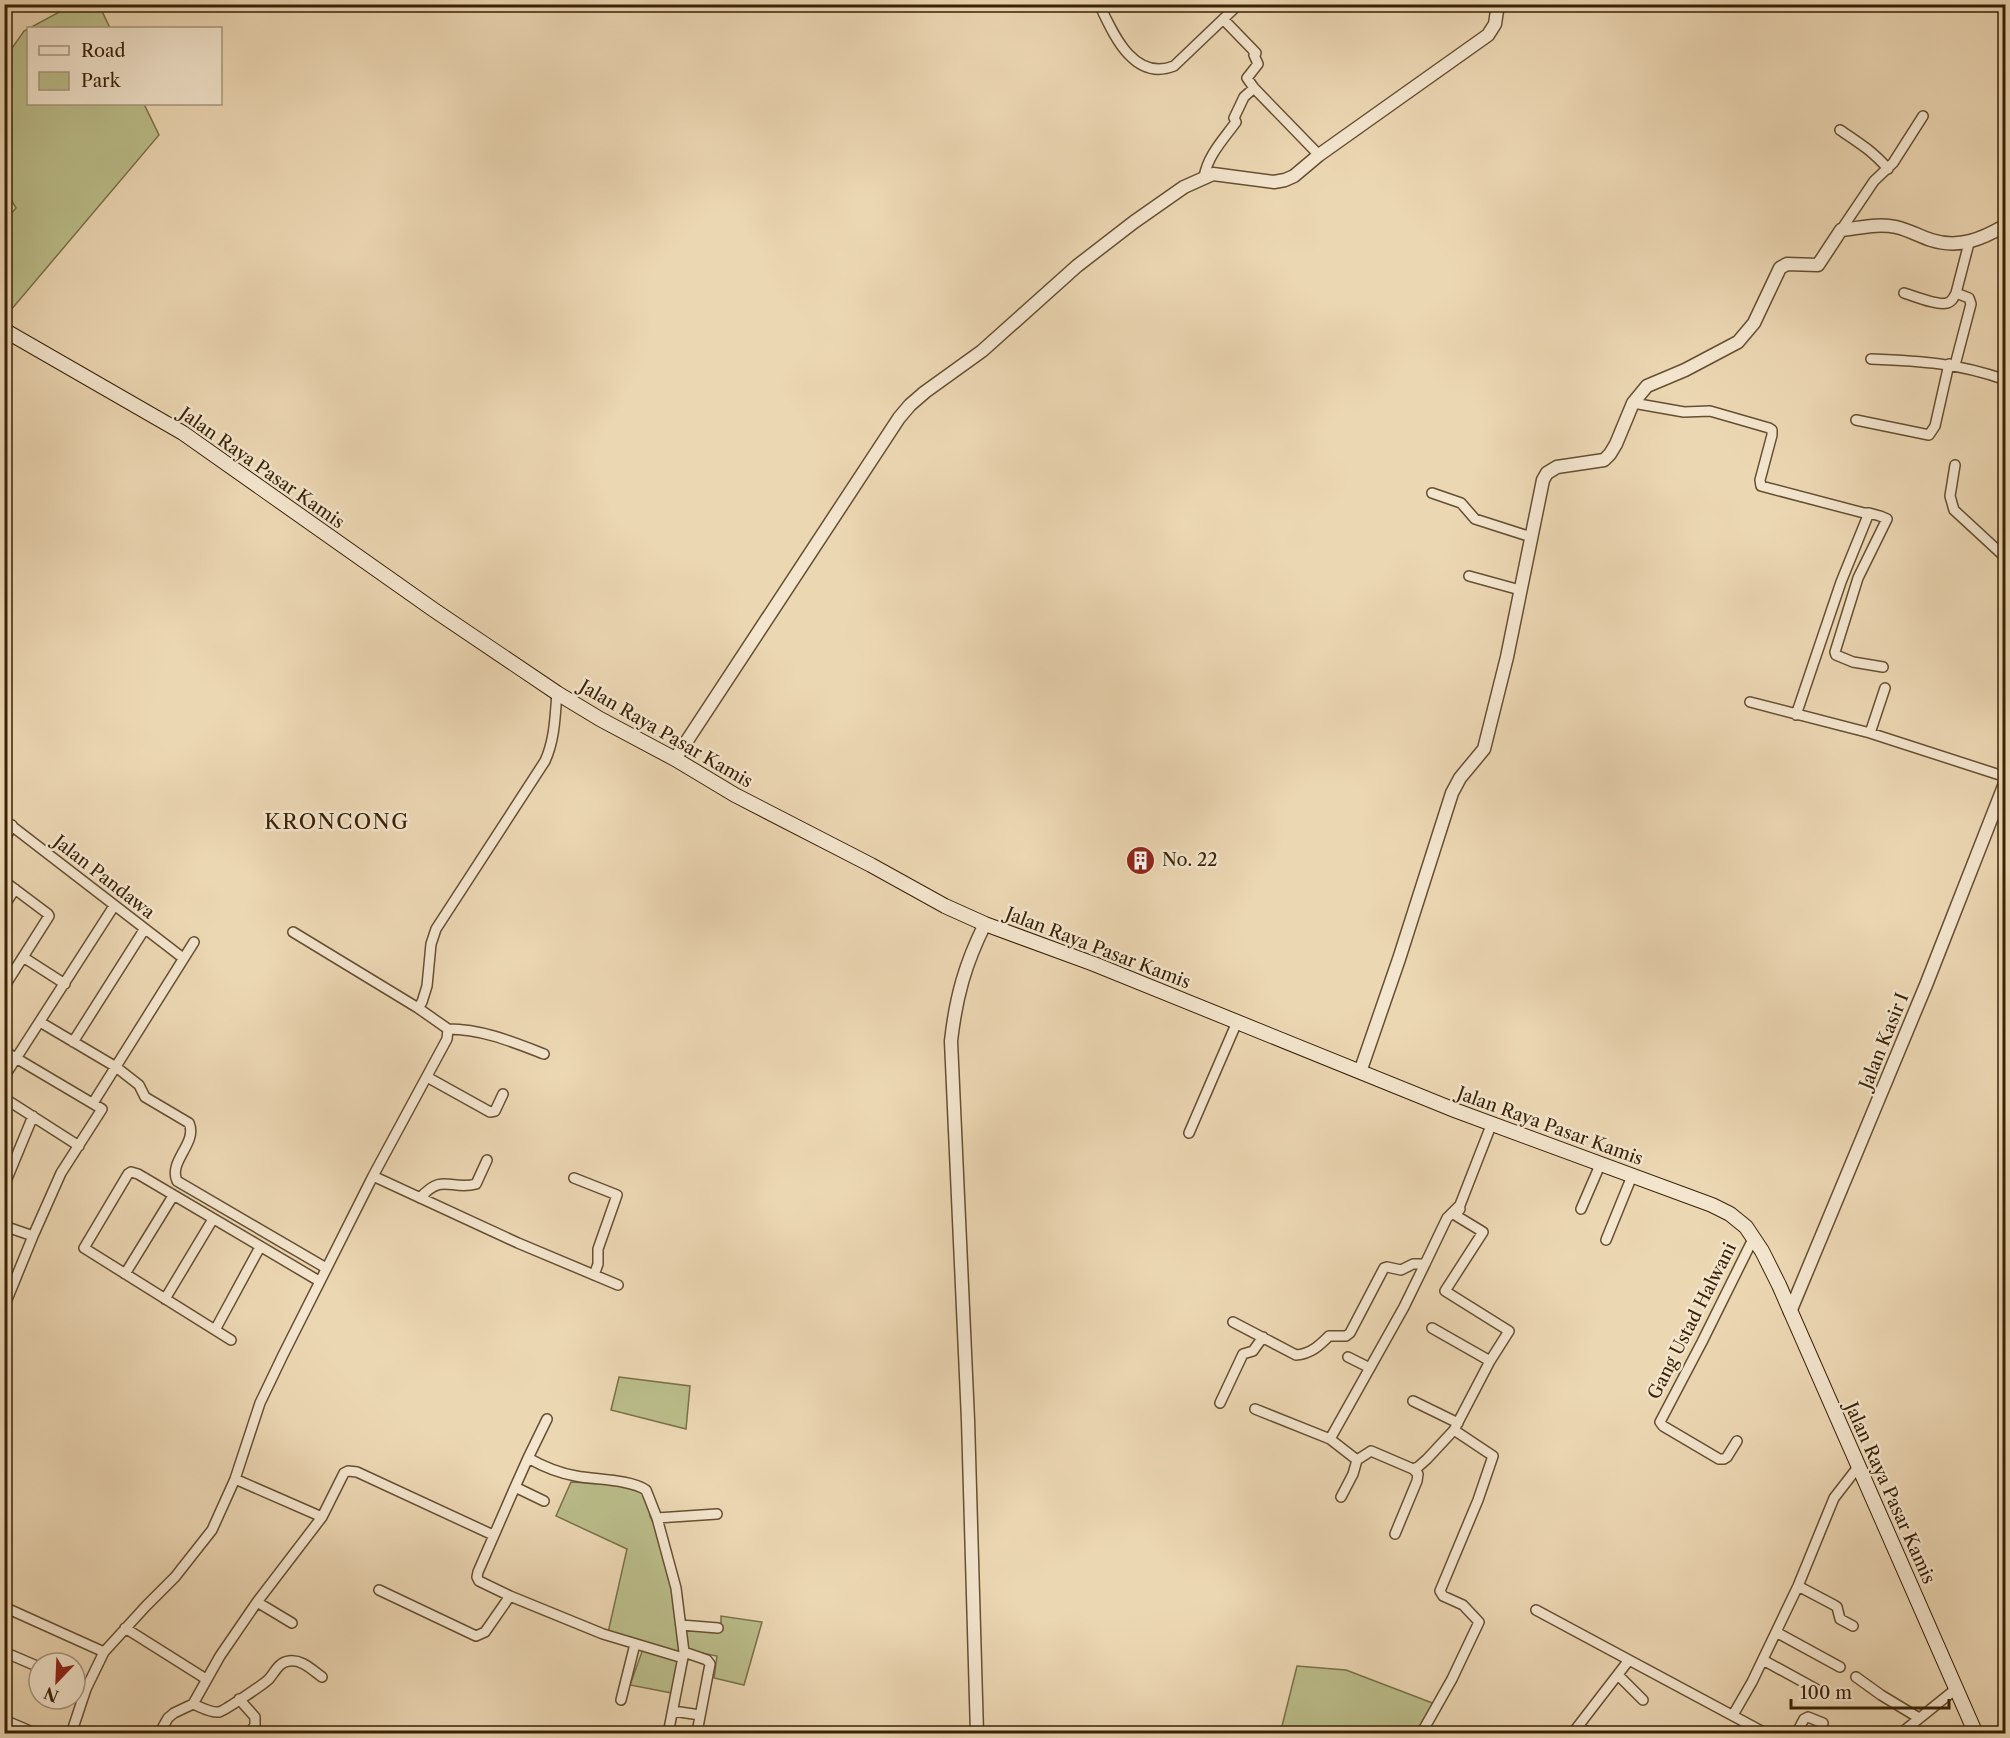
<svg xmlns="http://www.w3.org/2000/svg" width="2010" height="1738" font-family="'Libre Caslon Text',serif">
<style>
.green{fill:#babd8a;stroke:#7a7048;stroke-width:1.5}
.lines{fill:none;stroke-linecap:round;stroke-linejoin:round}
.minor-casing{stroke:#664f31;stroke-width:12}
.tertiary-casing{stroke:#664f31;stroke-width:15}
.secondary-casing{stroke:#392206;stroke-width:16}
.minor{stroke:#f3e5ce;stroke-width:9}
.tertiary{stroke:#f3e5ce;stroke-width:12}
.secondary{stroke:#f3e5ce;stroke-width:14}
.labels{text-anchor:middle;stroke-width:5;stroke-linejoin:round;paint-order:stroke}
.street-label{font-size:18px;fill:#392206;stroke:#f3e5ce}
.poi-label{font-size:18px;fill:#392206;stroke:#f3e5ce;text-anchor:start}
.quarter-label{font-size:21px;letter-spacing:1.5px;fill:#392206;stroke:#f3e5ce}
</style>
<rect width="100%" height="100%" fill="#ecd7b3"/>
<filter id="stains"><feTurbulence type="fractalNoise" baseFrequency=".00333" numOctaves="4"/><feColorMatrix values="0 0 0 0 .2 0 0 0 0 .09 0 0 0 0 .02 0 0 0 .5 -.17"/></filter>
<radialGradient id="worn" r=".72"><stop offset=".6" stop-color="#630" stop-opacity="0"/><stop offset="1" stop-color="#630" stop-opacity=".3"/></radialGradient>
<path class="green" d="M74,4L99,5L110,28H28V104H144L159,135L5,317V221L16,208L5,189V58L24,31Z
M619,1377L690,1386L686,1429L611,1410Z
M571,1482L647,1486L650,1516L668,1555L687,1627L721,1631V1616L762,1622L744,1685L714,1678L717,1656L686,1650L677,1694L630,1685L643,1649L607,1637L627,1549L556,1516Z
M1297,1666L1346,1670L1435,1704L1419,1733L1280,1734Z"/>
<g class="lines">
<defs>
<path id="minor" d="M1099,4C1113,33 1133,82 1174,66L1239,4
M1223,19L1256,53L1254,55L1258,64L1247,78L1254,88L1319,155
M1840,130C1858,142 1874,152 1888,169
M1204,177C1208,155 1223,140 1236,122L1234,118L1244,97L1254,88
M1841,230L1874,181L1893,163L1923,116
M1904,293C1914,296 1938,306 1947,303C1952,302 1954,297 1956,293L1969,243
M1871,359C1921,361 1958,363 2006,380
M1955,365L1971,304L1969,298L1956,293
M1633,403L1684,412L1710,411L1769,428L1772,430V435L1760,480L1761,486L1864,513H1869L1841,582L1796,715
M1856,420L1929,435L1935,426L1949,364
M1955,465L1950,496L1954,510L2006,558
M1432,493L1461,503L1475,519L1531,537
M1869,513L1880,516L1887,519L1858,578L1835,652L1836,655L1853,662L1883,667
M1469,576L1520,590
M1750,702L1870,733L2006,777
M1870,733L1885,688
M4,820L183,958
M4,841L12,825
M4,881L48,914L49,916L4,987
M4,906L15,889
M293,932L418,1008
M23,957L65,984
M40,1022L116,1067L139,1085L145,1097L189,1123C198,1143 168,1161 177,1181L326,1268
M448,1029C482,1029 513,1042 544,1054
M73,1042L144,930
M4,1051L102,1109L61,1173L33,1236L4,1307
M4,1077L114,906
M427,1077L490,1112L495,1111L503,1094
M4,1098L79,1146
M93,1103L194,942
M1189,1133L1237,1022
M373,1176L518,1243L618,1285
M574,1178L617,1195L598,1249V1264L594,1275
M4,1186L33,1116
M420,1198C443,1172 451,1191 476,1184L487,1160
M1460,1209L1455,1215L1483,1232L1445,1291L1509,1331L1490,1361
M1581,1209L1600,1165
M4,1226L33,1236
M1606,1240L1632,1176
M125,1274L173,1196
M165,1299L213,1219
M1233,1322L1296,1355C1311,1354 1320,1345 1329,1336H1346L1350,1333L1384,1268L1387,1267L1401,1270L1413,1264H1425L1447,1218L1460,1205L1492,1123
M215,1330L260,1247
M231,1340L84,1248L128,1174L131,1172L138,1174L319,1281
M1348,1357L1370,1368
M1413,1401L1458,1423
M1220,1403L1243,1354L1253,1351L1263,1337
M1255,1409L1330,1439L1357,1460L1371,1451L1413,1469L1418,1474L1417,1481L1395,1534
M1330,1439L1404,1307L1425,1264
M1737,1441L1727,1457L1724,1459H1719L1663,1426L1660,1422L1702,1342L1754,1237
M528,1458L547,1419
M1413,1469L1418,1467L1427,1459L1454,1430L1490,1361L1432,1328
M235,1479L322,1517
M515,1487L528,1458C544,1467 558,1473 576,1476C596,1480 629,1479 646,1490L657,1518L676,1588L684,1652
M1341,1497L1353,1474L1357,1460
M544,1501L515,1487L478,1572L477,1577L479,1581L510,1596L603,1634L683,1658
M657,1518L717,1514
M1798,1586L1834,1605L1837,1607L1840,1619L1853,1626
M379,1590L476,1636L485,1632L510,1596
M257,1602L292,1623
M4,1607L104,1652
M1536,1610L1629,1660L1572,1734
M681,1625L718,1628
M125,1628L206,1679
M1776,1632L1840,1667
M4,1652L39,1667
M1629,1660L1767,1734
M1763,1660L1816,1689
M1618,1675L1643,1700
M1856,1677L1881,1695L1919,1718
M239,1699L255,1717V1725L249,1734
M621,1700L635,1644
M193,1704C201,1707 210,1713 219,1712C224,1711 264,1684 269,1679C275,1672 279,1662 289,1661C302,1659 312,1670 322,1677
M673,1711L700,1715
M1733,1715L1752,1682L1798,1586L1834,1498L1858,1467
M4,1720L37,1734
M1578,1726L1591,1734
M71,1734L86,1689L104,1652L146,1606L175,1577L212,1530L235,1479L260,1403L283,1355L373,1176L447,1039L448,1029L418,1008L422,1002L427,986L431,944L436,929L545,761C555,739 555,716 557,693
M159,1734L168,1718L174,1713L193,1704L220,1656L257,1602L322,1517L344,1473L348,1471L357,1472L493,1535
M668,1734L684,1652L707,1660L710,1664L698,1727L700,1734
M1421,1734L1452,1679L1479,1622L1463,1605L1443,1596L1440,1591L1478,1500L1493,1456L1454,1430
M1796,1734L1804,1719L1808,1717L1823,1723
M1900,1734L1957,1688"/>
<path id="tertiary" d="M675,759L899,418L910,405L925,392L982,351L1077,266L1134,222L1184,187L1213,174L1274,182L1285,180L1294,176L1319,155L1488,35L1495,24L1498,4
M1360,1072L1399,959L1452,793L1460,778L1484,749L1507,657L1543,480L1547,473L1557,467L1604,460L1610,454L1616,444L1633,403L1647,386L1685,370L1738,342L1754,323L1780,268L1787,264L1818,265L1841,230C1860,228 1878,223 1896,227C1909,230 1919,236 1931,240C1959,249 1982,239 2006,225
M1790,1312L1926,985L2006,781
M977,1734L968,1420L951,1041C956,997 965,964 985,924"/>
<path id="secondary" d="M4,330L183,433L434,610L557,693L600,719L675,759L735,795L871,865L945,906L985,924L1094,964L1457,1111L1712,1205L1730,1214L1746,1227L1762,1251L1779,1285L1976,1734"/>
</defs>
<use href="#minor" class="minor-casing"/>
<use href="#tertiary" class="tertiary-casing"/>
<use href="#secondary" class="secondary-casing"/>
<use href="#minor" class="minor"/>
<use href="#tertiary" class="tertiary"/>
<use href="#secondary" class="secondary"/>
</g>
<defs>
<symbol id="building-disc" viewBox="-11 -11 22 22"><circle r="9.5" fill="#8f2418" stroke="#f3e5ce"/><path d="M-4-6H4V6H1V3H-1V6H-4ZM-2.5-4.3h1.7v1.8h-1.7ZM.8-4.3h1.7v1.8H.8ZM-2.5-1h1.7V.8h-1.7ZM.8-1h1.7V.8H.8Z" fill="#fff"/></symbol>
</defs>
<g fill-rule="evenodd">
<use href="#building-disc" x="1124" y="844" width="33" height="33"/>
</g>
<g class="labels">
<g class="street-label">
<text transform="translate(262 468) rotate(35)" y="6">Jalan Raya Pasar Kamis</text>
<text transform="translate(666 734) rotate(30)" y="6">Jalan Raya Pasar Kamis</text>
<text transform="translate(104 877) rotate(38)" y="6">Jalan Pandawa</text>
<text transform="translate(1098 948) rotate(21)" y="6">Jalan Raya Pasar Kamis</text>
<text transform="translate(1884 1041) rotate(-68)" y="6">Jalan Kasir I</text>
<text transform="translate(1550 1126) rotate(20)" y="6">Jalan Raya Pasar Kamis</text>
<text transform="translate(1692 1321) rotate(-63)" y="6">Gang Ustad Halwani</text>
<text transform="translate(1890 1493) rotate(66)" y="6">Jalan Raya Pasar Kamis</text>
</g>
<g class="poi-label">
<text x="1162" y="866">No. 22</text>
</g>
<g class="quarter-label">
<text x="337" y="829">KRONCONG</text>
</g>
</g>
<rect width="2010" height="1738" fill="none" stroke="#ecd7b3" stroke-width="24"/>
<rect x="6" y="6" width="1998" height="1726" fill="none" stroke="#392206" stroke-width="3"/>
<rect x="12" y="12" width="1986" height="1714" fill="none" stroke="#392206" stroke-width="1.5"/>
<rect x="27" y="27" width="195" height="78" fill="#f3e5ce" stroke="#a9977e" stroke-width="1.5"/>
<rect x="39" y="46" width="30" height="9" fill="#f3e5ce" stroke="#a9977e" stroke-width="1.5"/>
<text x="81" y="57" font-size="18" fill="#392206">Road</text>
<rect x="39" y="72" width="30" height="18" fill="#babd8a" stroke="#a9977e" stroke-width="1.5"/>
<text x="81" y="87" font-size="18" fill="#392206">Park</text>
<g transform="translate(57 1681) rotate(203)"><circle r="28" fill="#f3e5ce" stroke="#a9977e" stroke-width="1.5"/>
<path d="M0-4.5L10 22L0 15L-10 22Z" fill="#8f2418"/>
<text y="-9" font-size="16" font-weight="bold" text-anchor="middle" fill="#392206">N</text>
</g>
<path d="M1791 1699v9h158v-9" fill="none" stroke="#392206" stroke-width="3"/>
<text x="1800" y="1699" font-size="18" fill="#392206" stroke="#f3e5ce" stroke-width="4.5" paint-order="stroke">100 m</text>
<rect width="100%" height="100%" filter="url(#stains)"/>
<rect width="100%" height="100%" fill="url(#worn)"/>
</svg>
